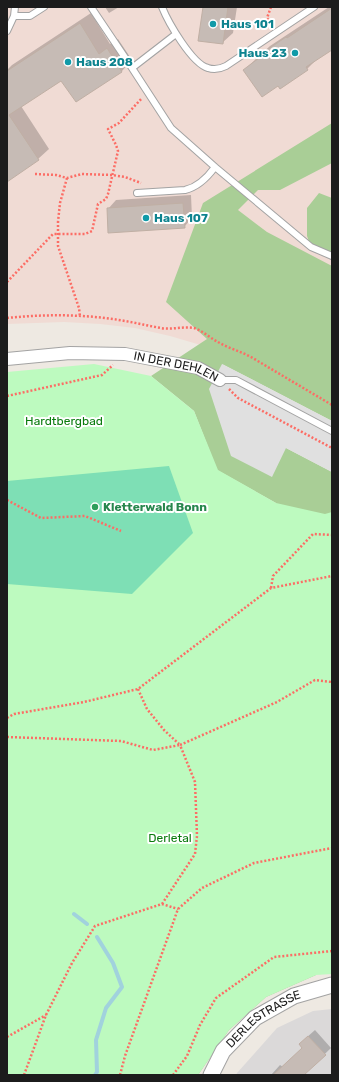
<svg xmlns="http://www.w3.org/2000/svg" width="339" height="1082" font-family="Rubik,sans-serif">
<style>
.residential{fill:#dbd9d9}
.military{fill:#f0dbd4}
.forest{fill:#a9ce96}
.park{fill:#bdfabf}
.pitch{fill:#7edfb5}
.parking{fill:#e0e0e0}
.shadow{fill:#0003}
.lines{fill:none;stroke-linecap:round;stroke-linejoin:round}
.stream{stroke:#a1d2dd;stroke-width:4}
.building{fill:#c6bbb5;stroke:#c0afa4}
.service-casing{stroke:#a3a3a3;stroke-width:8}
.minor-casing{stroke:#a3a3a3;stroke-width:14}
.tertiary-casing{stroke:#a3a3a3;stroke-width:17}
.path{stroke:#fc6d65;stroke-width:2.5;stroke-dasharray:2 2;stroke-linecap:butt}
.service{stroke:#fff;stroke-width:6}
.minor{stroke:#fff;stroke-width:12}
.tertiary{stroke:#fff;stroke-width:15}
.culture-dot{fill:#0f9aa8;stroke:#fff;stroke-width:1.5}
.leisure-dot{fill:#2e9e5b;stroke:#fff;stroke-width:1.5}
.labels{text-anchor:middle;stroke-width:4;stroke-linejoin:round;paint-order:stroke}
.culture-label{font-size:12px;font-weight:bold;fill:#0d838f;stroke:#fff;text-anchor:start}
.street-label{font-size:12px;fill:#1c1c1c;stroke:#fff}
.park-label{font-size:12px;fill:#0a7b0d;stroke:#fff}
.leisure-label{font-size:12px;font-weight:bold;fill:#27864d;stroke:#fff;text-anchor:start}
</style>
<rect width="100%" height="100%" fill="#eee9e2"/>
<path class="residential" d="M332,1009V1075H236L237,1073L277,1028L313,1011Z"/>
<path class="military" d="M7,7H332V412L204,346L170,336L135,328L100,324L64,322L7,324Z"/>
<path class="forest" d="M332,123V163L280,190H258L238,210L267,232L332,266V421L222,364L286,448L332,472V533L316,975L266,997L229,1030L198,1075L7,481L276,503L217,470L194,411L151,376L207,339L166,302L203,203Z
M319,193L332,198V253L311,247L307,236V208Z"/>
<path class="park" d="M94,364L151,376L194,411L218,470L276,503L325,514L332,512V974L316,975L266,997L229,1030L198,1075H7V372Z"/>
<path class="pitch" d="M169,466L193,533L132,594L7,584V481Z"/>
<path class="parking" d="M222,364L332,421V472L286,448L272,477L231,456L209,389Z"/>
<path class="shadow" d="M105,7H119L109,13Z
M204,7H237L233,33L222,43Z
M329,7H332V49L318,58L307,69L280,87L278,85L244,70L270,46Z
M91,13L110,44L118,39L132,60L122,71L76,101L62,79L21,106L49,149L38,159L7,180V70L12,65Z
M191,195L192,218L184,227L108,209L116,200Z
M315,1030L331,1048L303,1075H271L280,1065L283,1067L303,1048L306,1038Z"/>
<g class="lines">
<path class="stream" d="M74,914L87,924
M95,1075L97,1072L96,1040L106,1008L122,987L113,963L97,937"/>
</g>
<path class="building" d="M203,7H228L223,44L198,41Z
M332,8V50L306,67L308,70L280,89L278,86L262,97L243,70L259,58L258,56L286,37L287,38Z
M80,23L99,54L107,48L122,72L76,102L61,81L9,115L39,160L7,182V71Z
M183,203L185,228L108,233L107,208Z
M308,1036L326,1055L304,1075H273L302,1048L299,1044Z"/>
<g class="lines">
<defs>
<path id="service" d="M91,7L132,68
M162,7C168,22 192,64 208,68C214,70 220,69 226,66L314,7
M14,16H30L44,7
M7,31L14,16L15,7
M176,34L132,68L171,128L215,167L311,247L332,256
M137,193L185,190C198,187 207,178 215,167
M220,380H236L332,431"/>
<g id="minor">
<path id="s1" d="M7,359L70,353L125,354L198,368L220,380"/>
</g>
<g id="tertiary">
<path id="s2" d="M211,1075L223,1051L255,1018L294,996L332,985"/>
</g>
</defs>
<use href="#service" class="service-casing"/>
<use href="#minor" class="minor-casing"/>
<use href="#tertiary" class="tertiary-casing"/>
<path class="path" d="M271,7L267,18L272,25
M35,174L56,175L67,178L82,174L112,175L125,177L141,183
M67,178L60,203L58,222V246L79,308L80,317
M7,282L53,234H85L92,231L98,204L106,199L108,194L118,151L116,145L108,129L119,123L142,98
M7,318C46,314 86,314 125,321C137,323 149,326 161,328C172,330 183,326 194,328C203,331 210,338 218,342C228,348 240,351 251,357L332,405
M229,389L238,398L332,448
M7,396L102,375L113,365
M7,500L41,518L85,516L121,531
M271,588L273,576L313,534L332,535
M138,689L147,709L164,730L179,744
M7,718L14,714L84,702L138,689L271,588L332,576
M7,737L121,741L153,750L180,745
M162,904L195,854L197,836L195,782L180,745L277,702L315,680L332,682
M7,1037L46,1015
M24,1075L46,1015L72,963L95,926L162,904L178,909
M120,1075L125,1056L178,909L202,888L254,863L332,848
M173,1075L187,1056L200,1025L216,998L274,957L332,951"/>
<use href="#service" class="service"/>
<use href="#minor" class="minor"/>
<use href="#tertiary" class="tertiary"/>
</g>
<g class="culture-dot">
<circle cx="213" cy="24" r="4"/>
<circle cx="295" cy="53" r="4"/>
<circle cx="68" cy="62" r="4"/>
<circle cx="146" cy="218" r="4"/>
</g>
<circle class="leisure-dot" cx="95" cy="507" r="4"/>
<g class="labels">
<g class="culture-label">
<text x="221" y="28">Haus 101</text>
<text x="287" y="57" text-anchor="end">Haus 23</text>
<text x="76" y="66">Haus 208</text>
<text x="154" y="222">Haus 107</text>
</g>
<g class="street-label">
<text dy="4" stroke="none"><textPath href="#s1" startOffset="171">IN DER DEHLEN</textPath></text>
<text dy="4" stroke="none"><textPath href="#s2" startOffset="79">DERLESTRASSE</textPath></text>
</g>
<g class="park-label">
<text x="64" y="425">Hardtbergbad</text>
<text x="170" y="842">Derletal</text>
</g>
<g class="leisure-label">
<text x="103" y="511">Kletterwald Bonn</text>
</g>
</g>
<rect width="339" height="1082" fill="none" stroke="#1c1c1c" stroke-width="16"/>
</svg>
